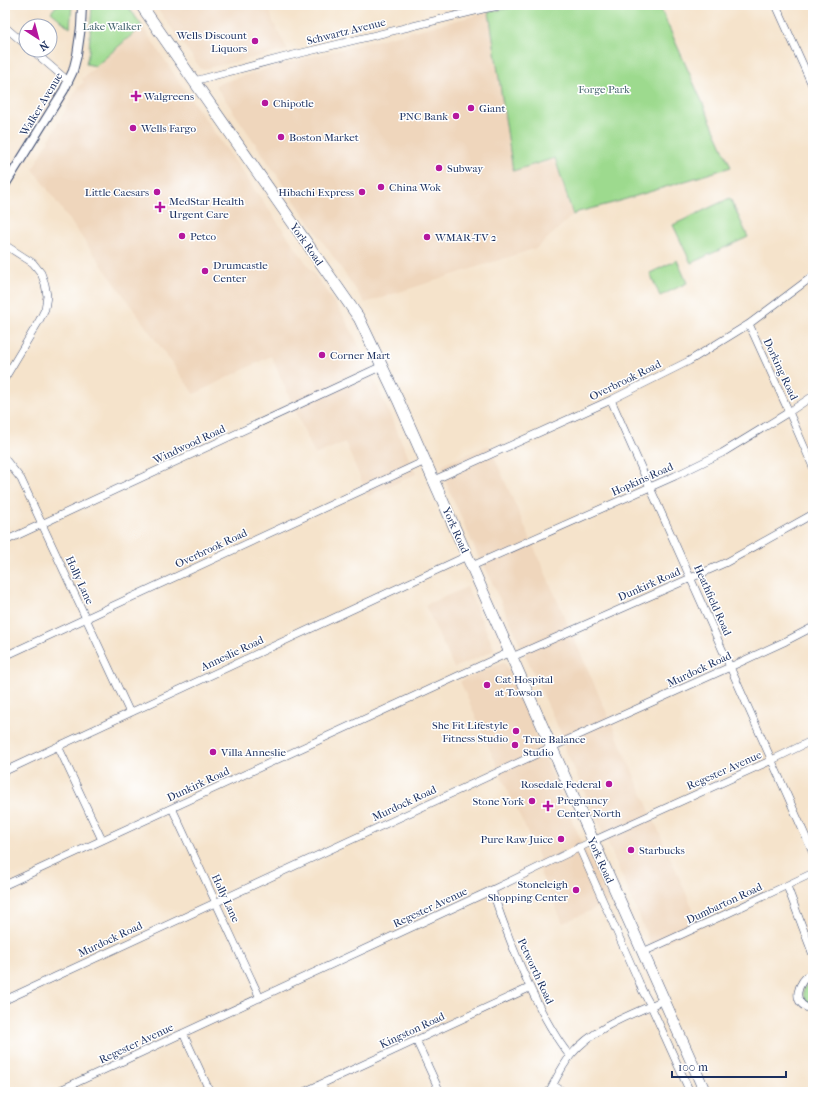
<svg xmlns="http://www.w3.org/2000/svg" width="818" height="1097" font-family="'IM FELL French Canon',serif">
<style>
.built{fill:#efd6bc}
.green{fill:#9dda8e;stroke:#5c8476}
.lines{fill:none;stroke-linecap:round;stroke-linejoin:round}
.minor-casing{stroke:#3c4a6e;stroke-width:8}
.tertiary-casing{stroke:#3c4a6e;stroke-width:10}
.primary-casing{stroke:#3c4a6e;stroke-width:12}
.minor{stroke:#fff;stroke-width:7}
.tertiary{stroke:#fff;stroke-width:8}
.primary{stroke:#fff;stroke-width:11}
.poi-dot{fill:#b5179e;stroke:#fff;stroke-width:1.5}
.labels{text-anchor:middle;stroke-width:3;stroke-linejoin:round;paint-order:stroke}
.park-label{font-size:11px;fill:#42626c;stroke:#fff}
.street-label{font-size:11px;fill:#1b2f5e;stroke:#fff}
.poi-label{font-size:11px;fill:#1b2f5e;stroke:#fff;text-anchor:start}
</style>
<rect width="100%" height="100%" fill="#fff"/>
<filter id="ink" filterUnits="userSpaceOnUse"><feTurbulence type="fractalNoise" baseFrequency=".025" numOctaves="2"/><feDisplacementMap in="SourceGraphic" scale="8" xChannelSelector="R" yChannelSelector="G"/><feConvolveMatrix kernelMatrix="1 2 1 2 8 2 1 2 1" color-interpolation-filters="sRGB"/></filter>
<filter id="wash" filterUnits="userSpaceOnUse"><feTurbulence type="fractalNoise" baseFrequency=".012" numOctaves="4" result="noise"/><feDisplacementMap in="SourceGraphic" scale="16" xChannelSelector="R" yChannelSelector="G"/><feGaussianBlur stdDeviation="0.9" result="paint"/><feColorMatrix in="noise" values="0 0 0 0 0 0 0 0 0 0 0 0 0 0 0 0 0 1.4 0 .05"/><feComposite in="paint" operator="in"/></filter>
<g filter="url(#wash)">
<rect width="100%" height="100%" fill="#f5e3cb"/>
<path class="built" d="M155,5H266L271,14L273,22L288,50L203,69H201Z
M489,12L513,170L555,158L573,215L537,248L365,303L215,85L275,66Z
M142,26L193,102L343,315L359,345L416,474L368,496L345,442L315,455L271,356L194,394L33,169L78,87L84,82L82,79Z
M489,445L701,927L651,948L646,933L606,839L565,749L562,736L485,567L478,556L446,483L442,465Z
M467,587L495,650L454,668L425,605Z
M505,662L571,818L609,901L601,906L563,923L541,875L538,855L502,778L496,763L460,681Z"/>
<path class="green" d="M57,5H72L70,28L51,12Z
M92,5H127L142,26L96,66L86,64L89,51Z
M524,5H659L731,167L613,203L578,212L573,215L555,158L513,171L489,12Z
M730,198L748,237L691,263L673,225Z
M677,260L687,283L660,296L650,273Z
M812,979H813V1005C806,1003 800,994 805,987C807,984 810,981 812,979Z"/>
</g>
<g filter="url(#ink)">
<g class="lines">
<defs>
<path id="minor" d="M776,5L813,87
M5,27L26,45
M32,50L68,81
M194,81L285,57L483,9L505,5
M5,245L33,263L41,273L45,284L47,296L45,309L39,321L5,378
M749,324L789,412L813,467
M611,400L813,853
M5,459L21,479L130,713
M434,480L611,400L689,361L749,324L813,276
M5,541L382,366
M472,566L675,476L722,453L789,412L813,396
M5,656L425,461
M512,657L727,562L813,514
M58,746L102,840
M5,771L467,556
M172,808L260,998
M579,847L639,982L642,990L651,1006L690,1092
M5,885L510,652
M787,886L813,955
M492,890C506,932 522,973 542,1012C550,1027 559,1043 570,1056
M643,952L724,915L813,873
M813,971C798,982 788,1003 813,1010
M5,1000L552,747L730,667L786,641L813,627
M183,1033L210,1092
M416,1040L440,1092
M321,1084L325,1092
M553,1085L564,1092
M56,1092L492,890L593,841L772,760L813,740
M304,1092L529,988
M549,1092C556,1079 562,1066 571,1055C594,1027 632,1014 664,1000"/>
<path id="tertiary" d="M5,185L64,90L73,71L77,55L81,27L82,5"/>
<path id="primary" d="M141,5L359,318L399,402L583,818L705,1092"/>
</defs>
<use href="#minor" class="minor-casing"/>
<use href="#tertiary" class="tertiary-casing"/>
<use href="#primary" class="primary-casing"/>
<use href="#minor" class="minor"/>
<use href="#tertiary" class="tertiary"/>
<use href="#primary" class="primary"/>
</g>
</g>
<g class="poi-dot">
<circle cx="255" cy="41" r="4"/>
<path d="M134 90h4v4h4v4h-4v4h-4v-4h-4v-4h4z"/>
<circle cx="265" cy="103" r="4"/>
<circle cx="471" cy="108" r="4"/>
<circle cx="456" cy="116" r="4"/>
<circle cx="133" cy="128" r="4"/>
<circle cx="281" cy="137" r="4"/>
<circle cx="439" cy="168" r="4"/>
<circle cx="381" cy="187" r="4"/>
<circle cx="157" cy="192" r="4"/>
<circle cx="362" cy="192" r="4"/>
<path d="M158 201h4v4h4v4h-4v4h-4v-4h-4v-4h4z"/>
<circle cx="182" cy="236" r="4"/>
<circle cx="427" cy="237" r="4"/>
<circle cx="205" cy="271" r="4"/>
<circle cx="322" cy="355" r="4"/>
<circle cx="487" cy="685" r="4"/>
<circle cx="516" cy="731" r="4"/>
<circle cx="515" cy="745" r="4"/>
<circle cx="213" cy="752" r="4"/>
<circle cx="609" cy="784" r="4"/>
<circle cx="532" cy="801" r="4"/>
<path d="M546 800h4v4h4v4h-4v4h-4v-4h-4v-4h4z"/>
<circle cx="561" cy="839" r="4"/>
<circle cx="631" cy="850" r="4"/>
<circle cx="576" cy="890" r="4"/>
</g>
<g class="labels">
<g class="park-label">
<text x="112" y="30">Lake Walker</text>
<text x="604" y="93">Forge Park</text>
</g>
<g class="street-label">
<text transform="translate(346 31) rotate(-14)" y="4">Schwartz Avenue</text>
<text transform="translate(41 104) rotate(-59)" y="4">Walker Avenue</text>
<text transform="translate(307 244) rotate(55)" y="4">York Road</text>
<text transform="translate(781 369) rotate(65)" y="4">Dorking Road</text>
<text transform="translate(625 380) rotate(-26)" y="4">Overbrook Road</text>
<text transform="translate(189 444) rotate(-25)" y="4">Windwood Road</text>
<text transform="translate(642 479) rotate(-24)" y="4">Hopkins Road</text>
<text transform="translate(456 530) rotate(66)" y="4">York Road</text>
<text transform="translate(211 548) rotate(-25)" y="4">Overbrook Road</text>
<text transform="translate(80 580) rotate(65)" y="4">Holly Lane</text>
<text transform="translate(649 584) rotate(-24)" y="4">Dunkirk Road</text>
<text transform="translate(713 600) rotate(66)" y="4">Heathfield Road</text>
<text transform="translate(232 653) rotate(-25)" y="4">Anneslie Road</text>
<text transform="translate(699 669) rotate(-25)" y="4">Murdock Road</text>
<text transform="translate(724 770) rotate(-24)" y="4">Regester Avenue</text>
<text transform="translate(198 784) rotate(-25)" y="4">Dunkirk Road</text>
<text transform="translate(404 803) rotate(-25)" y="4">Murdock Road</text>
<text transform="translate(601 860) rotate(66)" y="4">York Road</text>
<text transform="translate(226 898) rotate(65)" y="4">Holly Lane</text>
<text transform="translate(724 903) rotate(-25)" y="4">Dumbarton Road</text>
<text transform="translate(430 907) rotate(-25)" y="4">Regester Avenue</text>
<text transform="translate(110 939) rotate(-25)" y="4">Murdock Road</text>
<text transform="translate(536 971) rotate(65)" y="4">Petworth Road</text>
<text transform="translate(412 1030) rotate(-25)" y="4">Kingston Road</text>
<text transform="translate(136 1043) rotate(-25)" y="4">Regester Avenue</text>
</g>
<g class="poi-label">
<text x="247" y="39" text-anchor="end">Wells Discount<tspan x="247" dy="13">Liquors</tspan></text>
<text x="144" y="100">Walgreens</text>
<text x="273" y="107">Chipotle</text>
<text x="479" y="112">Giant</text>
<text x="448" y="120" text-anchor="end">PNC Bank</text>
<text x="141" y="132">Wells Fargo</text>
<text x="289" y="141">Boston Market</text>
<text x="447" y="172">Subway</text>
<text x="389" y="191">China Wok</text>
<text x="149" y="196" text-anchor="end">Little Caesars</text>
<text x="354" y="196" text-anchor="end">Hibachi Express</text>
<text x="169" y="205">MedStar Health<tspan x="169" dy="13">Urgent Care</tspan></text>
<text x="190" y="240">Petco</text>
<text x="435" y="241">WMAR-TV 2</text>
<text x="213" y="269">Drumcastle<tspan x="213" dy="13">Center</tspan></text>
<text x="330" y="359">Corner Mart</text>
<text x="495" y="683">Cat Hospital<tspan x="495" dy="13">at Towson</tspan></text>
<text x="508" y="729" text-anchor="end">She Fit Lifestyle<tspan x="508" dy="13">Fitness Studio</tspan></text>
<text x="523" y="743">True Balance<tspan x="523" dy="13">Studio</tspan></text>
<text x="221" y="756">Villa Anneslie</text>
<text x="601" y="788" text-anchor="end">Rosedale Federal</text>
<text x="557" y="804">Pregnancy<tspan x="557" dy="13">Center North</tspan></text>
<text x="524" y="805" text-anchor="end">Stone York</text>
<text x="553" y="843" text-anchor="end">Pure Raw Juice</text>
<text x="639" y="854">Starbucks</text>
<text x="568" y="888" text-anchor="end">Stoneleigh<tspan x="568" dy="13">Shopping Center</tspan></text>
</g>
</g>
<rect width="818" height="1097" fill="none" stroke="#fff" stroke-width="20"/>
<g transform="translate(38 38) rotate(144)"><circle r="19" fill="#ffffff" stroke="#a4acbf"/>
<path d="M0-3L7 15L0 10L-7 15Z" fill="#b5179e"/>
<text y="-6" font-size="11" font-weight="bold" text-anchor="middle" fill="#1b2f5e">N</text>
</g>
<path d="M672 1071v6h114v-6" fill="none" stroke="#1b2f5e" stroke-width="2"/>
<text x="678" y="1071" font-size="12" fill="#1b2f5e" stroke="#ffffff" stroke-width="3" paint-order="stroke">100 m</text>
</svg>
